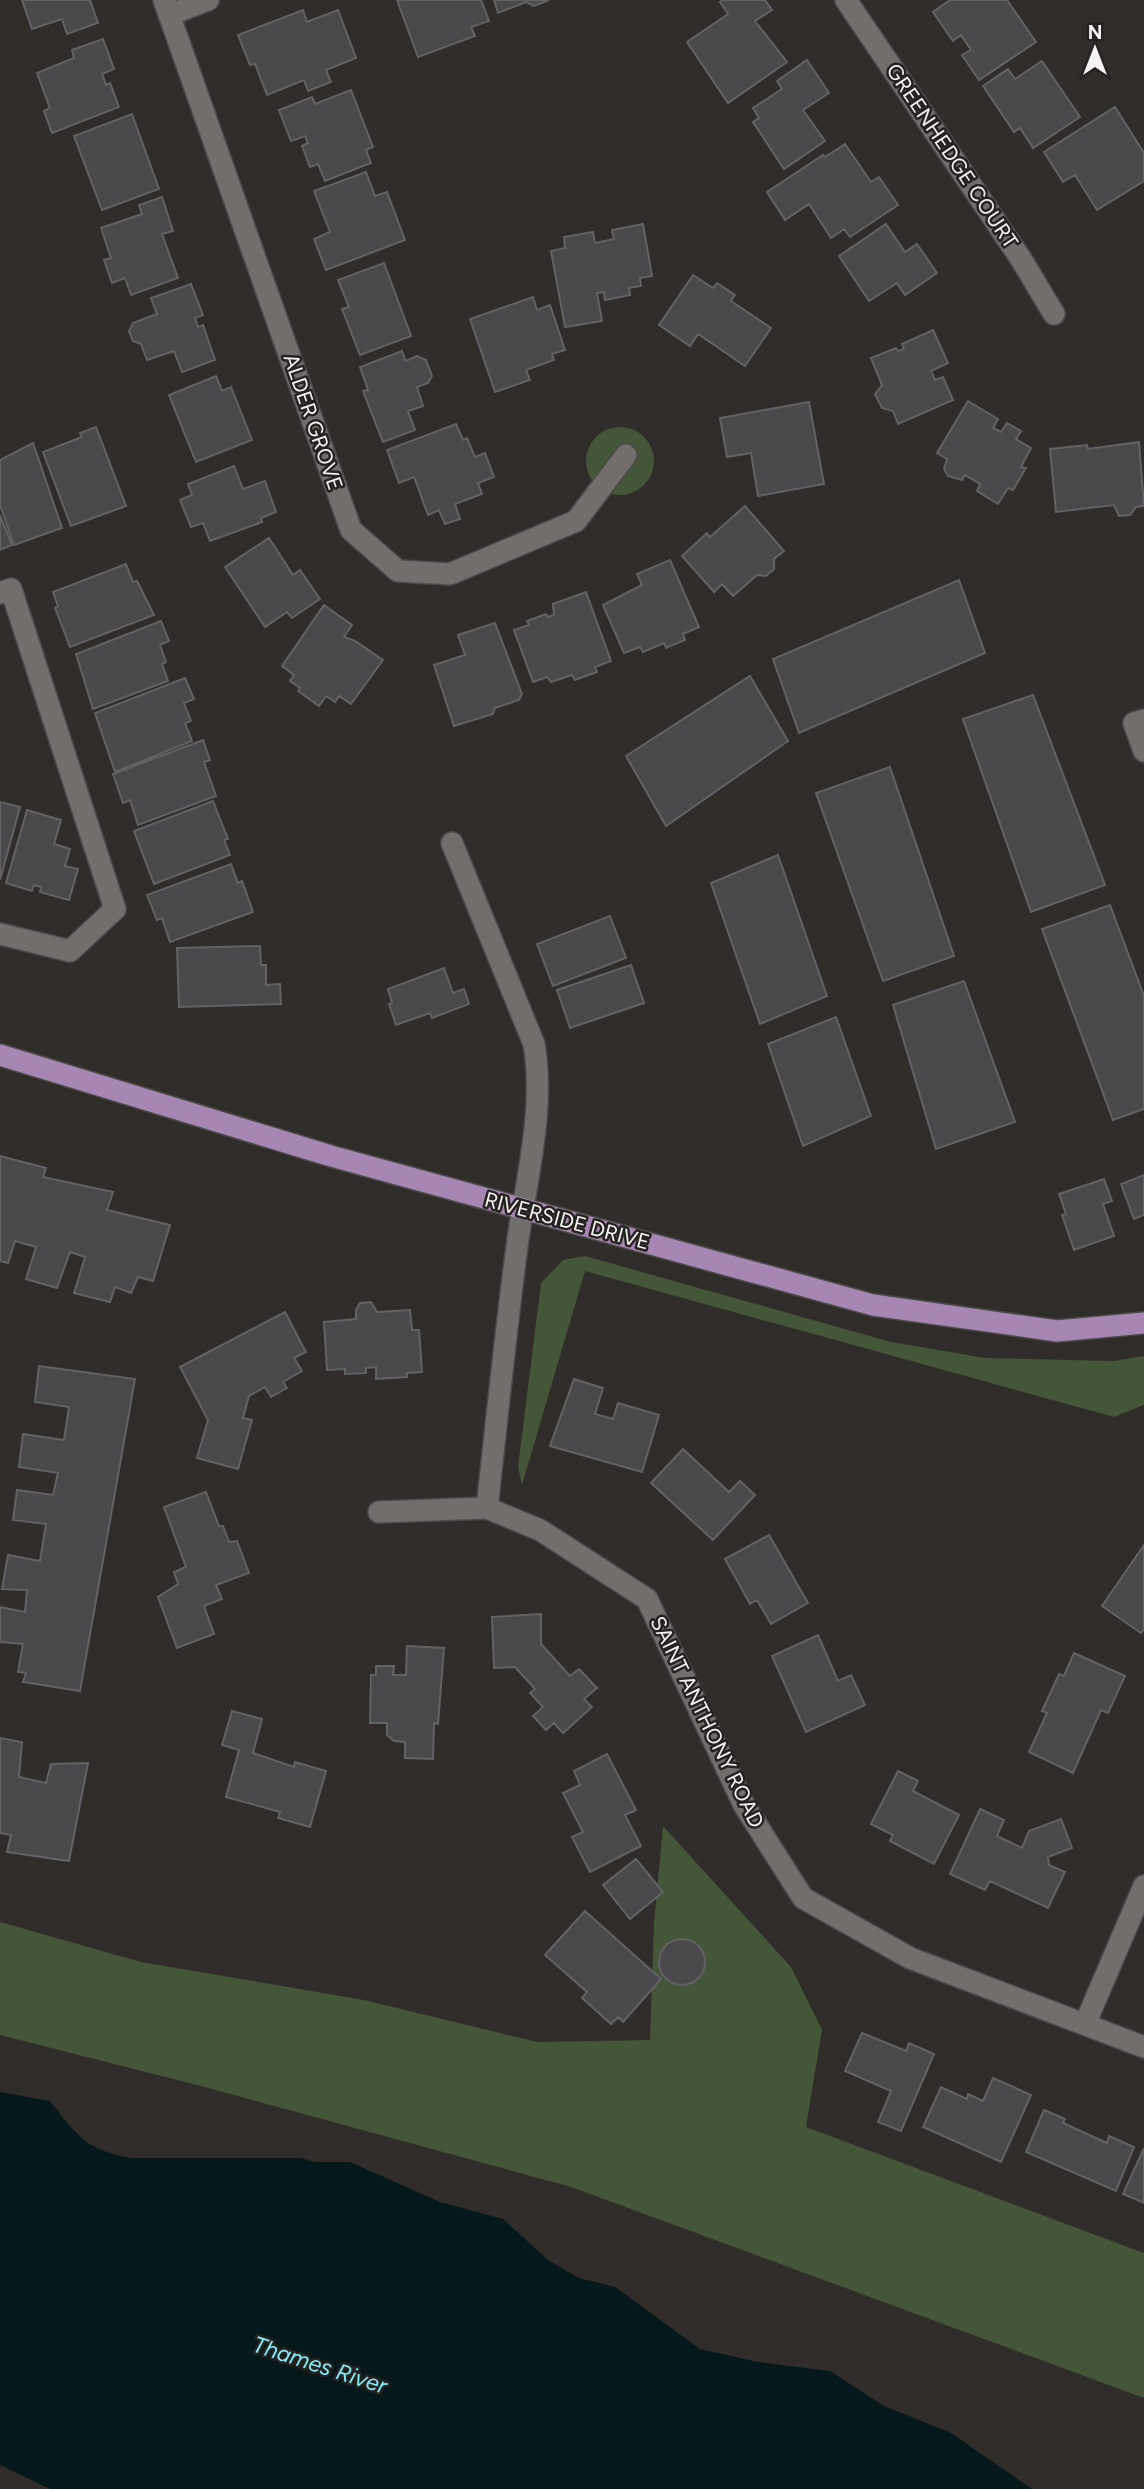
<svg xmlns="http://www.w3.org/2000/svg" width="1144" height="2489" font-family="Figtree,sans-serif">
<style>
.green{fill:#435638}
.water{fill:#05191c}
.building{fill:#49484b;stroke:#626164;stroke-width:2}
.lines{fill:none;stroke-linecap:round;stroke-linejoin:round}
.minor-casing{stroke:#4c4a48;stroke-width:24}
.major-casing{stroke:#4c4a48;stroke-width:24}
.minor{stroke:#716e6c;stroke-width:21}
.major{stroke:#a786b4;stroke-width:21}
.labels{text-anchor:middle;stroke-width:5;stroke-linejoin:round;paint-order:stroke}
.street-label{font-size:21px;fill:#f4f3f1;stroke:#252220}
.water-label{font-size:23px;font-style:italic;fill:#83ebf8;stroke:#252220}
</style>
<rect width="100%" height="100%" fill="#2f2c2a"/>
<path class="green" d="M586 461a34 34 0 1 1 68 0a34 34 0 1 1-68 0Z
M585,1256L891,1342L985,1358L1113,1361L1144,1356V1405L1114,1417L585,1271L522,1485L518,1467L541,1283L563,1260Z
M663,1826L791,1967L822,2030L806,2127L1144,2253V2398L571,2187L201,2086L0,2035V1922L141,1962L364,2000L537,2042L650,2040L654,1923Z"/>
<path class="water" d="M0,2092L50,2101C78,2136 84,2149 131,2158H301L314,2162H350L440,2202L503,2219L548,2260L579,2278L615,2287L700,2349L758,2362L830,2371L884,2406L951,2433L1032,2489H50L0,2465Z"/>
<path class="building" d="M22,0H90L98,23L67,34L62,19L32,29Z
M397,0H481L489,21L471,27L475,36L418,57Z
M494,0H549L534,6L526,2L498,13Z
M723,0H765L772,10L755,21L787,62L728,103L687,42L728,14L720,2Z
M950,0H1007L1036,42L979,80L962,55L971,50L961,35L953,41L933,12Z
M303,10L307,22L338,10L356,58L326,70L331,82L308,91L304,80L267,95L255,64L250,65L238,35Z
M103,39L114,69L102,74L106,85L110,83L119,107L52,133L44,111L50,108L37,73L74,58L72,50Z
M807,60L829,93L803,110L825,141L784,169L753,122L759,118L753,108L782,89L777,81Z
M1042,61L1080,117L1033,148L1020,128L1014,132L983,86L1008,69L1015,79Z
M351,90L373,147L366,150L371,163L325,181L318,164L310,167L302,146L308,143L305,136L291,141L279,110L312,97L315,104Z
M1115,107L1144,153V181L1097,210L1075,175L1063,182L1044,152Z
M132,114L159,189L102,210L74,136Z
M845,144L871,182L879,177L898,205L850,237L844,229L831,238L809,204L785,220L767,192L823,155L825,157Z
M366,172L375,196L387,192L405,240L326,270L314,239L330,232L314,191Z
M162,197L173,231L162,234L178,278L131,295L125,278L112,283L104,260L111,258L101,228L142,214L139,205Z
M643,224L652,276L640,278L641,286L629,288L630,295L605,300L604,292L597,293L602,321L565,327L551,251L565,248L564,237L593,232L595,243L614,239L612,230Z
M886,224L905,252L917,244L937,273L905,295L897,283L869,301L839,256Z
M384,263L411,336L360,355L342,309L349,307L338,280Z
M693,275L713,288L717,283L735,295L731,301L771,328L745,366L698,334L690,346L659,325Z
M191,284L203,315L195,318L198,327L203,325L215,360L182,372L174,351L147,360L141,344L133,341L129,331L133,323L157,314L151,298Z
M533,297L537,310L550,305L565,350L552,354L554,360L526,370L530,380L495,392L470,319Z
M933,330L948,363L931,371L935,380L943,377L953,400L898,424L893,411L882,408L875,394L882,385L871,358L896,348L898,351L904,349L902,344Z
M402,351L406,361L417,356L426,360L432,376L428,383L417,387L423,406L408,411L415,430L383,442L363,391L368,390L360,367Z
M216,376L222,391L231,387L252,440L196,462L169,395Z
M968,401L998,419L993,428L1001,432L1007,423L1021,431L1016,439L1031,448L1021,467L1026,468L1013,490L1008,488L998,504L977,491L980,484L965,475L962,480L948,476L944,469L947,459L937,453Z
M809,402L824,484L758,496L751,453L727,457L720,418Z
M456,424L463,440L467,438L475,457L485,453L494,477L478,483L482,494L455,504L460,519L445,524L439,510L428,515L414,477L399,483L387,450Z
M96,427L126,506L71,526L43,452L82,437L80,433Z
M1139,442L1144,506L1136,507L1130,515L1119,516L1114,505L1056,512L1050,449L1087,445L1088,449Z
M33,443L62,528L14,545L0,505V460Z
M234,466L243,489L265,481L276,512L261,518L262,522L210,541L203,523L191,527L180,500L192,495L188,484Z
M745,506L784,551L774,559V569L766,576L757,575L733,596L722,584L714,592L682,556L707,533L710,537Z
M0,515L12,545L0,550Z
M269,538L293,575L300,570L320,599L292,618L287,612L265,627L225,567Z
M670,560L699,627L683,634L685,640L666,648L664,643L643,652L640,647L624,653L603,605L642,585L637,574Z
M126,564L133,582L137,581L154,615L70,647L55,608L58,606L53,592Z
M959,580L985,653L799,733L773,659Z
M586,592L611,661L595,667L597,672L575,680L572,675L551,682L547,677L533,682L514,630L529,625L527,621L546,614L548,617L554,615L553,604Z
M324,605L352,625L344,637L355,641L383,660L351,704L339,696L335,702L326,696L319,706L298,691L300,688L290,681L294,675L282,666Z
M161,621L169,641L160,645L166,662L162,664L168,681L93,709L76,654Z
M495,623L522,694L519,700L495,708L493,714L454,726L434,665L465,655L458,635Z
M750,676L788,741L666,826L626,756Z
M185,678L194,699L184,703L191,721L185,723L192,741L115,772L95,713Z
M1033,695L1105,885L1031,912L963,719Z
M203,740L210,760L204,762L216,796L138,825L130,800L123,803L113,774Z
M890,767L954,956L883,981L816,793Z
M213,801L228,839L224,840L230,855L154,884L134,831Z
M0,802L20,807L0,880Z
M27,810L61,820L54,844L70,849L65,866L78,869L69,900L40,892L41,887L34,885L32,891L6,883Z
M778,855L827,996L760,1024L711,883Z
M231,864L238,883L242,881L253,912L170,942L162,918L157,920L147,895Z
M1110,905L1144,996V1109L1113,1120L1042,929Z
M610,916L626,958L553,986L537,944Z
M260,946L261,965H266V985L280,984L281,1004L179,1007L177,948Z
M631,965L644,1003L570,1028L557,990Z
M444,968L453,993L464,989L469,1004L432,1018L430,1013L396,1025L389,1004L392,1003L388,989Z
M964,981L1015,1122L936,1149L893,1005Z
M836,1017L871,1116L803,1146L768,1044Z
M0,1156L46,1168L43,1177L113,1192L107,1210L170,1225L153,1281L138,1277L131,1293L115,1287L110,1302L74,1293L85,1257L70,1252L57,1288L26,1279L36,1247L15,1241L8,1263L0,1261Z
M1144,1175V1215L1134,1219L1121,1184Z
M1104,1179L1112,1201L1103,1204L1114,1236L1074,1250L1062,1215L1066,1214L1059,1194Z
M371,1302L377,1312L410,1310L412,1330H419L422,1372L407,1373V1377L376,1379V1367L366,1368V1373L345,1374V1369L327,1370L324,1322L356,1319V1310L360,1303Z
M285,1312L306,1352L294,1358L302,1371L283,1382L287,1388L271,1397L265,1387L249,1396L243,1418L252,1420L238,1469L197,1458L208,1420L180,1367Z
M39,1366L135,1379L80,1691L23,1682L26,1673L18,1672L23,1644L0,1642V1607L25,1612L27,1590L2,1589L8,1555L40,1561L46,1524L13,1520L17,1490L53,1495L58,1473L19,1467L23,1434L64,1440L69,1407L35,1402Z
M574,1379L603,1388L595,1414L613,1419L618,1403L659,1415L642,1472L550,1446Z
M683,1449L729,1492L740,1481L755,1495L713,1540L651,1483Z
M206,1492L219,1526H223L229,1542L237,1541L249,1573L216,1585L222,1599L204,1606L214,1634L177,1648L158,1597L178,1584L174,1572L186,1567L164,1507Z
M769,1535L808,1603L771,1624L757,1600L750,1604L725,1559Z
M1144,1545V1629L1141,1633L1102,1606Z
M541,1614V1644L570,1676L579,1669L597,1688L584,1699L592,1707L563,1733L554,1723L546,1730L533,1716L543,1707L530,1693L535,1689L515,1667L494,1668L492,1617Z
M818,1635L838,1681L851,1675L865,1705L806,1732L772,1656Z
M407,1646L444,1648L438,1724L434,1723L433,1759L405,1758V1742L394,1741L387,1735V1723H370L371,1675H376V1666H394L393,1675H406Z
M1074,1653L1125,1676L1108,1713L1101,1710L1073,1773L1029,1752L1047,1713L1042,1711L1059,1674L1064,1676Z
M232,1711L262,1719L253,1753L294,1767L295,1762L326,1771L310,1827L278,1818L280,1812L226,1797L239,1750L222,1745Z
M0,1738L22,1742L19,1777L46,1783L51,1764L88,1763L69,1861L7,1852L11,1835L0,1833Z
M607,1754L636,1810L625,1815L641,1846L590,1872L572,1837L583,1832L563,1793L580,1785L574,1771Z
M898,1771L918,1781L913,1791L959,1815L934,1864L890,1841L893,1835L871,1824Z
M980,1809L1004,1820L997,1836L1022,1848L1029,1831L1061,1819L1072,1848L1048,1857L1049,1865L1065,1872L1048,1908L990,1881L985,1890L950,1874Z
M636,1859L663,1892L630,1919L603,1885Z
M585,1911L661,1979L623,2022L618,2017L611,2024L582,1998L587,1992L545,1955Z
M659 1962a23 23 0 1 1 46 0a23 23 0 1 1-46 0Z
M862,2033L906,2051L909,2043L934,2054L901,2131L878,2122L891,2091L845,2071Z
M993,2078L1031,2095L1001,2162L923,2127L941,2087L967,2099L968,2094L983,2101Z
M1044,2110L1065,2119L1063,2123L1107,2143L1109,2136L1134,2147L1116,2191L1026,2152Z
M1144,2148V2203L1123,2194Z"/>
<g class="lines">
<defs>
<path id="minor" d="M164,0L351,530L398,571L450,574L576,521L626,455
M846,0L1021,259L1054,314
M169,15L208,0
M0,593L11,589L115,909L70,951L0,934
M1144,720L1134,723L1144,751
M452,843L534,1044C545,1108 527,1176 518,1239C506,1328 497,1418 487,1508L540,1530L647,1599L744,1805L803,1898L910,1958L1144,2047
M379,1512L487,1508
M1085,2024L1144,1886"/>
<path id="major" d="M0,1055L331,1156L873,1305L1057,1331L1144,1323"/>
</defs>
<use href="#minor" class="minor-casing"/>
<use href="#major" class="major-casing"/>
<use href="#minor" class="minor"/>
<use href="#major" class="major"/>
</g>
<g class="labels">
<g class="street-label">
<text transform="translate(952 156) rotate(56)" y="7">GREENHEDGE COURT</text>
<text transform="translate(313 422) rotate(71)" y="7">ALDER GROVE</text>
<text transform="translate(567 1221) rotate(15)" y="7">RIVERSIDE DRIVE</text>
<text transform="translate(707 1722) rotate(64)" y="7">SAINT ANTHONY ROAD</text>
</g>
<g class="water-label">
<text transform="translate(320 2365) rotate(18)" y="8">Thames River</text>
</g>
</g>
<g transform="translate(1095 49)" stroke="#252220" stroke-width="5" paint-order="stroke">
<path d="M0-5L12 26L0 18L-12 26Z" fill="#f4f3f1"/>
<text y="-10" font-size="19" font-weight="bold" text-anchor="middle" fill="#f4f3f1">N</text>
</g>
</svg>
